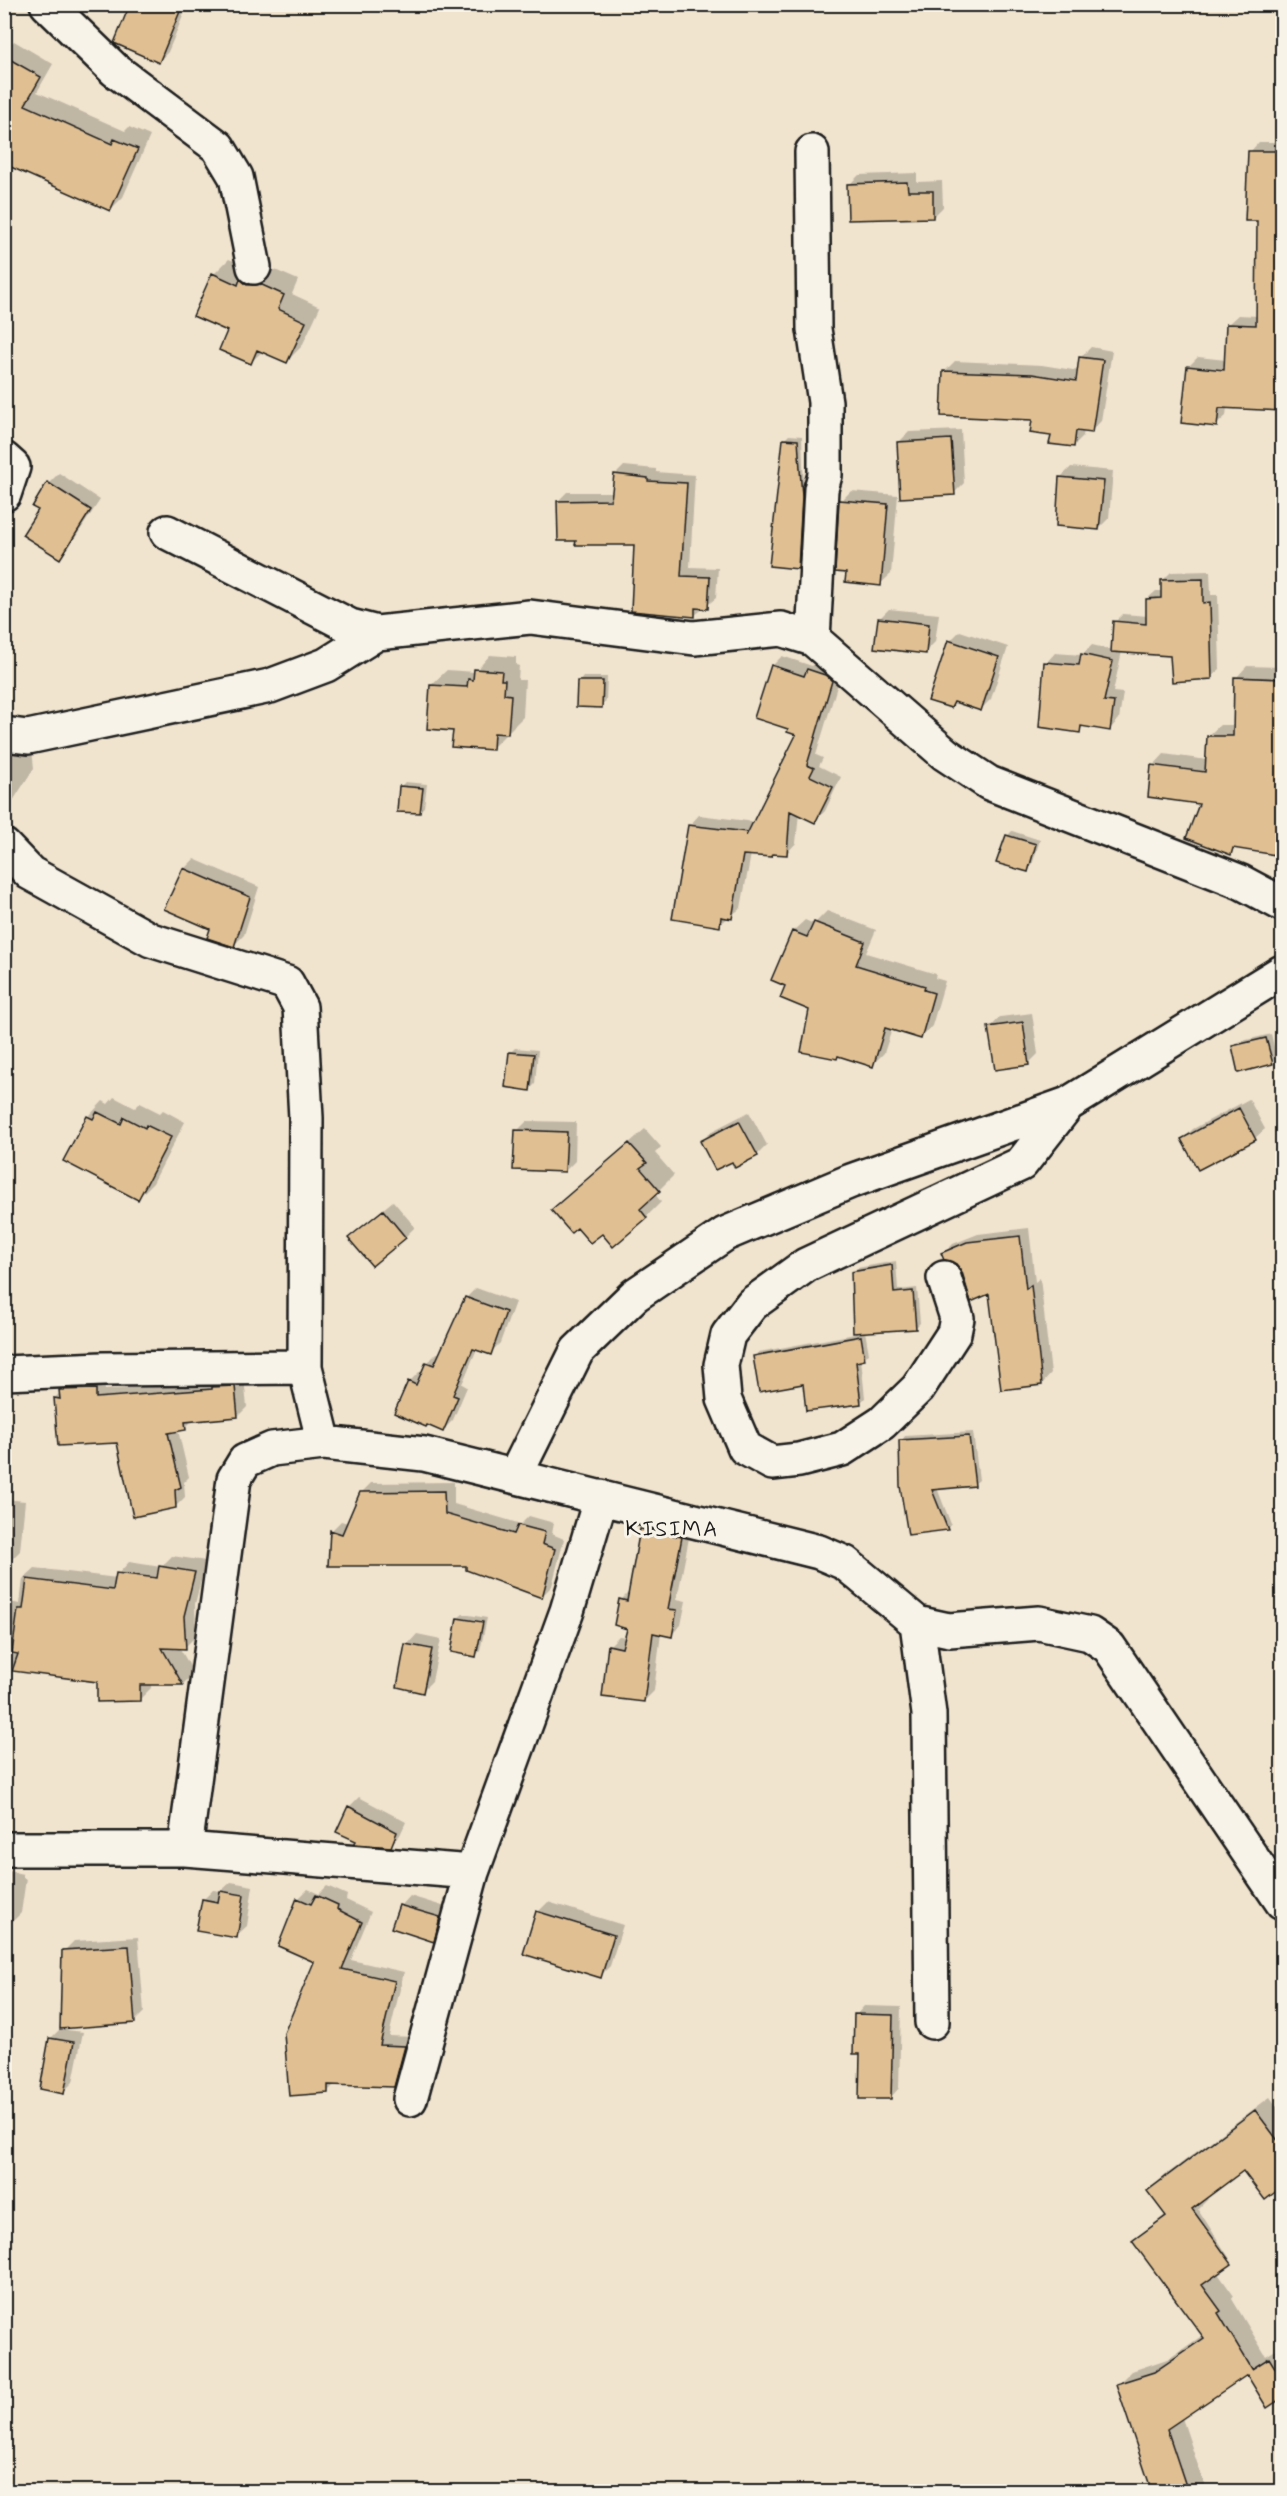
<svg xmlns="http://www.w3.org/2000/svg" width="1287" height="2496" font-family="Mynerve,sans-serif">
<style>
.shadow{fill:#0003}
.building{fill:#e0c093;stroke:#1c1c1c;stroke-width:1.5}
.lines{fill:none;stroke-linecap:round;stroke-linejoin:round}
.street-casing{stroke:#1c1c1c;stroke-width:38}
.street{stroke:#f7f3e8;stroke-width:33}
.labels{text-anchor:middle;stroke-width:6;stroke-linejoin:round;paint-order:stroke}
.quarter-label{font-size:22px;letter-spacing:1.5px;fill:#1c1c1c;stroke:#f7f3e8}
</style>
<rect width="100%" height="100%" fill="#f0e4ce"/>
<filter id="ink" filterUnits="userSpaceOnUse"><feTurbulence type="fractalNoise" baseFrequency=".0167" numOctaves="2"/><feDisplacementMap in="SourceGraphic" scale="12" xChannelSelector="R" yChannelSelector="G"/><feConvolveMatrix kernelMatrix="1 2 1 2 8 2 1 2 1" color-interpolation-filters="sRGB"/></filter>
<g filter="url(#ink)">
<path class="shadow" d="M131,4H188L168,52L158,62Z
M14,41L53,64L37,92L125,131L129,127L150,136L123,197L110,210L4,143V51Z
M1259,142H1282V409L1227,407L1226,416L1216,425L1188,367L1198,357L1226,360L1228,324L1238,315L1258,316L1259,219L1250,152Z
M917,173V182L942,181L943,207L933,217L849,185L859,175Z
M229,259L252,269L275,270L298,280L292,294L320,307L302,346L287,361L263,351L251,362L229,330L214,274Z
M1091,347L1112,351L1101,421L1091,431L1084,430L1083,436L1073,446L1052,435L1033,419L945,371L955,361L1042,365L1079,371L1081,357Z
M961,430L964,483L954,493L899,442L909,432Z
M789,435L802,436L804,492L802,562L797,567L784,440Z
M624,466L656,469V472L695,475L690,567L718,568L716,598L694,616L636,543L577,540L558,501L567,492H614L615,475Z
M1071,467L1113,471L1109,518L1099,528L1061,477Z
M59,473L100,500L69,547L59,557L40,510L34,506L49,483Z
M851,491L898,495L891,574L880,584L841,501Z
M1210,571L1211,595H1218L1220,669L1211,677L1171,655L1122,651L1113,692L1123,693L1119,719L1110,729L1085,725L1079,731L1046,663L1055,653L1082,655L1092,645L1113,650L1115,622L1123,614L1148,616L1147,599L1156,591H1162V581L1171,572Z
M889,609L939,614L935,642L925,652L879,619Z
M960,631L1008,647L991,699L981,709L957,701L951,707L950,641Z
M490,655L516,657V665L519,666L518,680H525L523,717L492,748L454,730L431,685L447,670L475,672Z
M782,656L812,666L818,660L842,670L816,755L823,758L819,766L841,777L825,811L815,821L799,813L796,843L787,853L751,854L741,908L719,925L690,825L699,815L755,822L798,734L772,666Z
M1247,666L1282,667V855L1236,847L1230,853L1201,802L1153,766L1164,754L1207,760L1208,736L1220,725H1235L1236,678Z
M583,677H607L606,701L601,706L579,682Z
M4,740L32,750L34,768L4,815Z
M405,782L427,784L424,807L419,811L400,787Z
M1012,831L1040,840L1032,865L1028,870L1007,836Z
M194,859L259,887L244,935L234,945L184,869Z
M827,911L876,930L866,953L936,974L935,978L945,981L932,1026L920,1038L892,1029L884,1053L872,1065L840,1055L837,1058L811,1009L787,985L793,931L805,920L814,924Z
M1032,1013L1038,1054L1028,1064L990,1028L1000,1017Z
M1271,1034L1277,1058L1272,1062L1233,1047L1238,1042Z
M515,1048L538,1050L535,1084L530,1089L511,1052Z
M114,1097L135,1108L140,1103L160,1113L163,1110L185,1122L153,1183L138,1198L65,1160L88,1117L103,1101L108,1104Z
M1249,1099L1265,1129L1255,1138L1183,1139L1193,1129Z
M749,1112L767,1145L757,1155L732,1160L702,1141L712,1131Z
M527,1121L576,1122L575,1161L565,1171L517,1131Z
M645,1129L661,1147L655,1153L674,1175L655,1194L661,1202L646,1217L613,1245L602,1232L577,1225L553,1210Z
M393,1201L415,1227L405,1237L360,1228Z
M1029,1228L1035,1282L1040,1278L1051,1374L1042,1384L991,1292L943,1254L953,1244L978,1234Z
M896,1261L898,1290L917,1288L920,1323L915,1328L865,1331L869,1354L861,1359L865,1398L860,1403L804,1382L754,1357L759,1352L855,1334L852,1273L857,1268Z
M476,1288L515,1302L500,1343L490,1353L477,1349L462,1384L467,1387L453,1420L443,1430L409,1382L419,1372L423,1374L427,1363L437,1353L441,1354L466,1298Z
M244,1378L247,1407L238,1416L193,1420L185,1428L178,1430L189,1477L184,1482L185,1497L175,1507L118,1442L55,1398L70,1381L105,1380V1390Z
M973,1432L979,1480L974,1484L937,1488L951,1524L947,1529L901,1441L905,1436Z
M454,1482V1504L521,1524L529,1516L554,1523L552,1534L564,1539L552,1586L542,1596L468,1565H330L331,1531L341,1521L348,1523L361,1493L371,1483Z
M4,1499L25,1501L20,1551L10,1561L4,1560Z
M651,1520L691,1528L677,1599L686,1601L681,1625L671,1635L661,1633L654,1691L644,1701L609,1646L619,1636L627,1637L629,1628L621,1600L630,1591L641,1530Z
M172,1556L206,1561L195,1604L196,1636L185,1647H179L194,1673L183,1684L151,1683V1688L140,1699L98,1680L25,1671L4,1663V1601L20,1604L23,1579L35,1568L117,1578L118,1574L129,1562L161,1567Z
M463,1614L487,1618L480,1651L476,1655L458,1618Z
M417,1634L441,1639L432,1681L422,1691L407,1645Z
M359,1797L406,1822L400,1835L390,1845L349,1807Z
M4,1870L23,1874V1878L26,1879L21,1913L7,1927L4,1926Z
M231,1882L253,1886L247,1926L236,1936L203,1900L213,1890L221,1891Z
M327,1886L347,1895L346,1900L371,1912L351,1960L404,1972L389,2036L414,2037L403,2075L393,2085L336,2083L328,2091L316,1962L298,1899L308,1889L319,1894Z
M410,1896L449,1908L442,1931L433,1940L401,1906Z
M548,1902L623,1925L610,1966L600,1976L538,1912Z
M138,1937L144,2012L134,2022L64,1951L74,1941Z
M864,2006L901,2007L899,2088L891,2097L862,2052L856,2015Z
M60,2029L83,2032L73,2082L63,2092L50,2039Z
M1270,2097L1282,2114V2185L1265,2198L1243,2169L1206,2197L1208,2199L1198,2209L1230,2259L1217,2272L1234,2296L1232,2299L1266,2356L1282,2346V2396L1267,2406L1247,2373L1182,2418L1207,2492H1154L1118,2385L1132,2371L1170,2358L1203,2335L1134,2241L1166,2214L1149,2191L1163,2177Z"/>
<path class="building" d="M130,4H183L159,63L114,43Z
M4,56L41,77L25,105L112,144L114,139L138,149L110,211L4,164Z
M1248,151H1282V411L1219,408L1217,427L1181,423L1187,366L1224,370L1226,324L1256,325L1257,221H1245Z
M907,182L908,191H933V218L848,220L847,184Z
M212,273L238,285L240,279L247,285L260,284L284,295L278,309L306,322L287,363L257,350L251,364L219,350L227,331L193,316Z
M1079,357L1103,360L1092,433L1076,431L1074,447L1049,444L1051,436L1030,433L1032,420L941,416L943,371L1032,374L1076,381Z
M783,439L798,440L802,497L798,569L769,566Z
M951,439L955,495L900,498L897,442Z
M614,474L648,478V481L687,483L681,576L710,577L708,609L695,608V617L631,611L634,545H575L576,541H558L557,501L611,500Z
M1059,477L1104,481L1099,530L1056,526Z
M47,482L91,510L60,559L22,535L38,510L32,507Z
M839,500L888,504L881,586L845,582L846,573L835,572Z
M1203,579V603L1210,602L1212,679L1172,682L1170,656L1111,652L1113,621L1146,624V599L1161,598V580Z
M878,618L929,624L926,654L874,648Z
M948,640L999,657L981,711L954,702L951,708L928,701Z
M1081,654L1113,661L1104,701L1114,702L1110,731L1081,726L1080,733L1039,727L1044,662L1079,665Z
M771,665L804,676L807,669L825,675L832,681L807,765L814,768L810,776L833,787L815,823L790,811L787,855L772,854L771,857L743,855L732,919L721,917L720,927L672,919L688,825L747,832L746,836L796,735L787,732L788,729L754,718Z
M474,669L502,671L501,680H505L504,694L511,695L508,734L494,733L493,750L451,747L453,731L427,729L430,685L467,687L468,679L473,680Z
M1234,677L1282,679V856L1233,848L1231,855L1186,838L1199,804L1148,797L1151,765L1205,772L1207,736H1233Z
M577,681H603L602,708L576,707Z
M399,786L423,788L420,813L397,812Z
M1006,835L1036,844L1028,872L996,863Z
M183,868L250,897L234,947L207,938L210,929L164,909Z
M814,922L865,942L856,965L925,986L924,990L934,993L921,1039L885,1028L873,1067L838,1056L837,1059L801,1052L809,1010L780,998L785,986L771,980L792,931L807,937Z
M1023,1022L1029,1065L995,1070L988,1027Z
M1266,1038L1273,1064L1238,1073L1232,1046Z
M509,1052L534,1054L530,1091L505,1087Z
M1239,1108L1256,1140L1198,1170L1181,1139Z
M97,1112L121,1124L124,1117L145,1128L146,1125L171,1137L138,1200L63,1161L87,1116L93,1119Z
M739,1121L758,1156L735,1168L732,1162L715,1170L700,1141Z
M515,1130L567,1132L565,1172L513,1170Z
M629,1143L647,1163L640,1168L660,1191L640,1209L647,1218L613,1247L602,1234L590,1243L577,1228L571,1233L551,1210Z
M383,1210L406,1238L372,1266L348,1238Z
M1020,1236L1026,1289L1031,1285L1042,1385L1001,1390L989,1294L971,1302L962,1272L956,1264L944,1260L941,1253L967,1242Z
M892,1265L894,1293L913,1291L916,1329L853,1333L851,1272Z
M465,1297L506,1312L491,1355L473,1349L453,1395L458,1397L443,1432L427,1425L426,1427L394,1413L408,1381L416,1385L426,1362L434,1365Z
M861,1336L865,1360L856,1362L861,1404L806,1411L803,1384L759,1392L753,1356Z
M235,1386L238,1417L185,1422L186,1430L168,1433L181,1487L175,1490L176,1508L133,1517L117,1443L58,1446L54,1398L60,1399L59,1390L96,1389V1398L212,1389V1387Z
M969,1436L975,1486L932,1490L948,1530L908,1535L900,1486L899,1440Z
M444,1491L445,1514L514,1534L518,1525L545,1532L542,1544L555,1549L542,1598L466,1570V1566H328L330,1530L342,1534L360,1492Z
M640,1529L682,1537L668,1609L677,1610L672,1637L653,1633L644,1702L602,1697L608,1645L622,1648L627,1629L614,1625L619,1599L627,1601Z
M159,1566L195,1572L184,1616L186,1649L162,1648L183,1685H140V1701L97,1702V1682L12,1671L18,1654L12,1653L18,1609H23L27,1579L113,1590L116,1573L157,1578Z
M457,1618L483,1622L476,1657L451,1652Z
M405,1644L432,1649L423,1693L397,1687Z
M348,1806L397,1832L391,1847L354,1844L356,1841L336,1832Z
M220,1891L244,1895L237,1938L196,1931L202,1899L218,1902Z
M316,1895L338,1905L337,1909L362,1922L342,1969L395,1981L380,2045L405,2046L394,2087L328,2085V2093L289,2096L284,2033L314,1962L278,1946L297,1898L311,1904Z
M399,1905L440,1917L434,1942L391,1928Z
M536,1911L614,1935L601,1978L523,1954Z
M129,1946L135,2023L60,2029L62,1950Z
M854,2014L893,2015L891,2099H859L860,2054H853Z
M49,2038L74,2042L64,2094L40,2089Z
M1255,2110L1282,2146V2187L1265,2200L1243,2171L1192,2209L1232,2264L1202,2285L1221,2311L1218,2313L1252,2369L1269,2358L1282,2379V2398L1267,2408L1247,2375L1167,2429L1188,2492H1152L1116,2384L1154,2372L1204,2338L1132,2241L1166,2216L1147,2191Z"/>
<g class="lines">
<defs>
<path id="street" d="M47,4L115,70L218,147L236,177L254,267
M812,152L814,329L825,402V475L821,489L813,639
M4,459L13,467L4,494
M167,532L350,626L377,633L530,617L694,638L781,629L813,639L945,754L989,783L1241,882L1282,904
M4,734L28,737L270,686L326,665L377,633
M4,846L30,873L151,940L287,983L300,1007L306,1118L305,1367L324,1443
M944,1278L957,1318L954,1333L918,1388L882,1423L842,1449L799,1460L772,1463L745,1448L724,1399L721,1365L728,1335L752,1304L806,1265L1021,1164L1068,1104
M4,1373L103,1369L305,1367
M515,1476L577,1351L635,1295L725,1234L851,1181L1068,1104L1282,972
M917,1623L929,1714L932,2022
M4,1849H185L472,1872
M185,1849L234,1479L245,1461L272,1449L324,1443L424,1454L819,1552L845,1563L917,1623L949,1630L1039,1623L1090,1634L1109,1647L1282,1902
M410,2099L472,1872L567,1611L601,1497"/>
</defs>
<use href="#street" class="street-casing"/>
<use href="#street" class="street"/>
</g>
</g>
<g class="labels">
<g class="quarter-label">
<text x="672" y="1536">KISIMA</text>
</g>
</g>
<rect width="1287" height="2496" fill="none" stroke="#f7f3e8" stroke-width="24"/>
<rect x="12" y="12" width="1263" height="2472" fill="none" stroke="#1c1c1c" stroke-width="2" filter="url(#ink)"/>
</svg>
